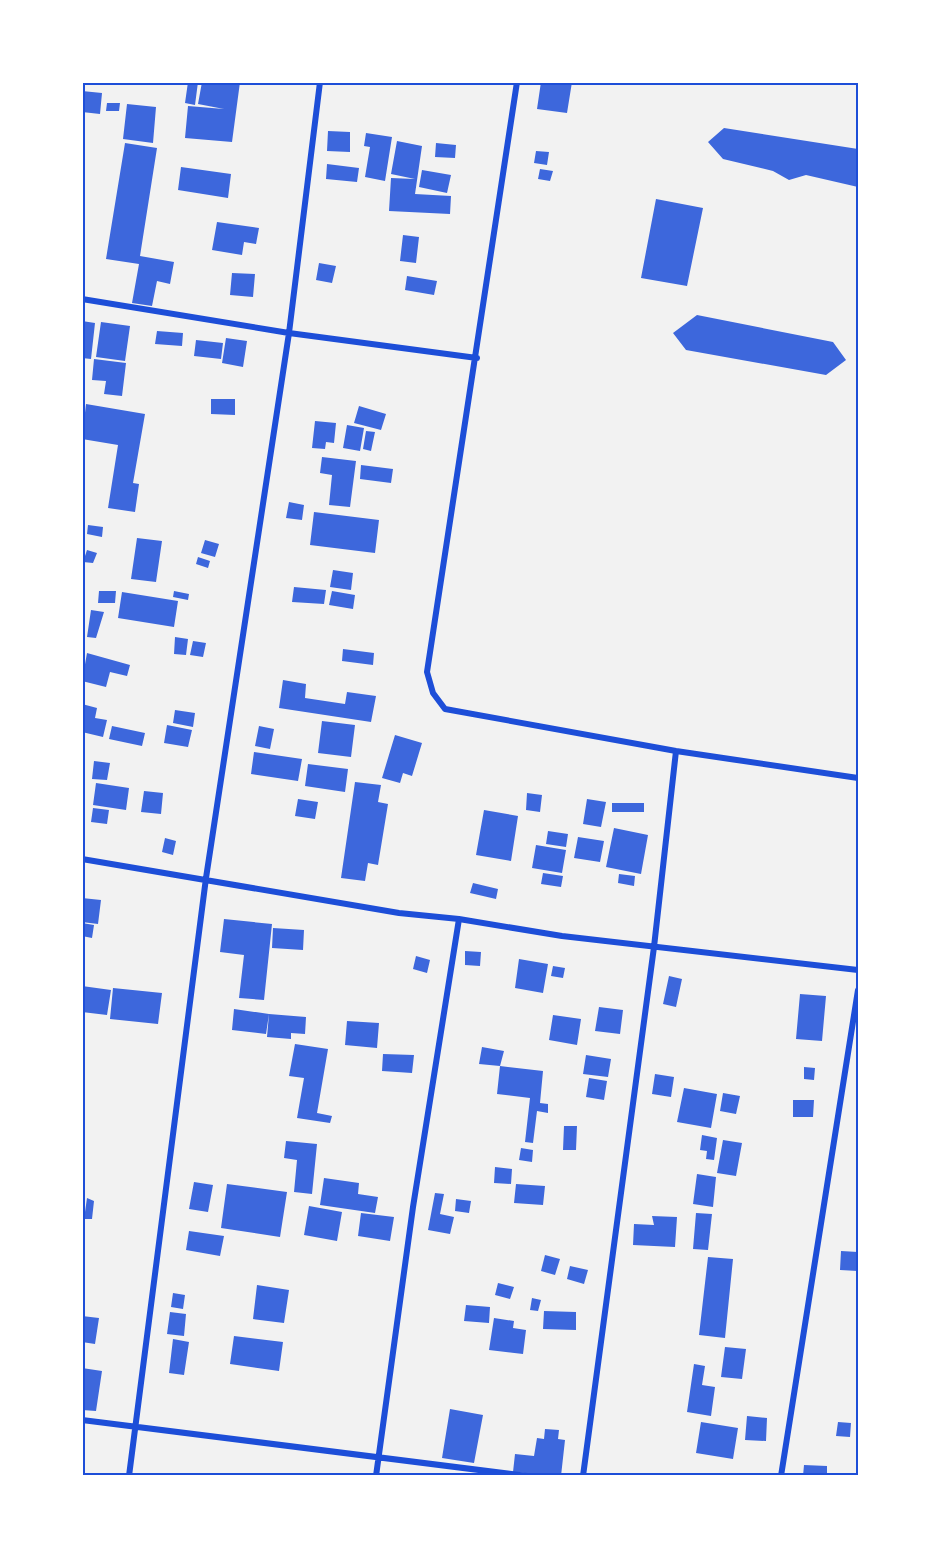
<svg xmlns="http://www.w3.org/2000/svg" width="941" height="1558" font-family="'Roboto Condensed',sans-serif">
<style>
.building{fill:#3d67dc}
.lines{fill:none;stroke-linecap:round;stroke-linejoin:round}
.minor{stroke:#1d4ed8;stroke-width:6}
.neatline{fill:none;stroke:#1d4ed8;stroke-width:2}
</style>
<rect width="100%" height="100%" fill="#f2f2f2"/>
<path class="building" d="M188,82H198L195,105L185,103Z
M202,82H240L232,142L185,138L188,106L224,109L198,104Z
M541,82H572L567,113L537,109Z
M82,91L102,93L100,114L82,112Z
M107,103H120L119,111H106Z
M127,104L156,107L153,143L123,139Z
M724,128L858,149V187L806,175L789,180L773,171L723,159L708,142Z
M328,131L350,132V152L327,151Z
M366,133L392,137L385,181L365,177L370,147L364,146Z
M397,141L422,146L415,194L451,196L450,214L389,211L391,178L415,179L391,174Z
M125,143L157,148L140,256L174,262L170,284L157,281L152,306L132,303L139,264L106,259Z
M436,143L456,145L455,158L435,157Z
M536,151L549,152L547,165L534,163Z
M327,164L359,168L357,182L326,179Z
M181,167L231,174L228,198L178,190Z
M540,169L553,171L550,181L538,179Z
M422,170L451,175L447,193L419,187Z
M656,199L703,208L687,286L641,278Z
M217,222L259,228L256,244L244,242L242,255L212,250Z
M403,235L419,237L416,263L400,261Z
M319,263L336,266L332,283L316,280Z
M232,273L255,274L253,297L230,295Z
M407,276L437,281L434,295L405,290Z
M697,315L833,342L846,360L826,375L686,350L673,333Z
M82,321L95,323L91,359L82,358Z
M101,322L130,326L125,361L96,357Z
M157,331L183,333L182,346L155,344Z
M226,338L247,341L243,367L222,363Z
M196,340L223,343L221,359L194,356Z
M94,359L126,363L122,396L104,394L106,381L92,380Z
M211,399H235V415L211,414Z
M86,404L145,414L133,483L139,484L135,512L108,508L118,445L82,439Z
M359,406L386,414L381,430L354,423Z
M315,421L336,423L334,443L326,442L325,449L312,448Z
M347,425L364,428L360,451L343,448Z
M366,431L375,432L371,451L363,449Z
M322,457L356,461L350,507L329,505L332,475L320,473Z
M361,465L393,469L391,483L360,479Z
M289,502L304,505L302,520L286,518Z
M314,512L379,520L375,553L310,545Z
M88,525L103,527L102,537L87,534Z
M137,538L162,541L156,582L131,579Z
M205,540L219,544L215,557L201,553Z
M87,550L97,553L93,563L83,562Z
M198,557L210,561L208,568L196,564Z
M333,570L353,573L351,590L330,587Z
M294,587L326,590L324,604L292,602Z
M99,591H116L115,603H98Z
M174,591L189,594L188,600L173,597Z
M332,591L355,595L353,609L329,605Z
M122,592L178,601L174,627L118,618Z
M91,610L104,612L96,638L87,637Z
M175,637L188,639L186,655L174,654Z
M193,641L206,643L203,657L190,655Z
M343,649L374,653L373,665L342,661Z
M87,653L130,665L127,676L110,672L106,687L82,681Z
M283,680L306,684L305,698L345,704L347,692L376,696L371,722L279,708Z
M82,704L97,708L95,718L107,720L103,737L82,732Z
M175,710L195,713L193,727L173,723Z
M322,721L355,725L351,757L318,753Z
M167,725L192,730L188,747L164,743Z
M112,726L145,733L142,746L109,739Z
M259,726L274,729L270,749L255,746Z
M395,735L422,743L412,776L403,773L400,783L382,778Z
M254,752L302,759L298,781L251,774Z
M94,761L110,763L107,780L92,779Z
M308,764L348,769L345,792L305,786Z
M355,782L381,785L378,802L388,804L378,865L368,863L365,881L341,878Z
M96,783L129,788L126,810L93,805Z
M144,791L163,793L161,814L141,812Z
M527,793L542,795L540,812L526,810Z
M298,799L318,802L315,819L295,816Z
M587,799L606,802L601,827L583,824Z
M612,803H644V812H612Z
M93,808L109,810L107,824L91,822Z
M484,810L518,816L511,861L476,855Z
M614,828L648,835L641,874L606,867Z
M548,831L568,834L566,847L546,844Z
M578,837L604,841L600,862L574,858Z
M165,838L176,841L173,855L162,852Z
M536,845L566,850L562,873L532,868Z
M543,873L563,876L561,887L541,884Z
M619,874L635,876L634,886L618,883Z
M473,883L498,889L496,899L470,893Z
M82,898L101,900L98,924L82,922Z
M224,919L272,924L264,1000L239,998L244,955L220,952Z
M82,923L94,925L92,938L82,936Z
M273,928L304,930L303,950L272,948Z
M465,951L481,952L480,966L465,965Z
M416,956L430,960L427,973L413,969Z
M519,959L548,964L543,993L515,988Z
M553,966L565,968L563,978L551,976Z
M669,976L682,979L676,1007L663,1004Z
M82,986L111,990L107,1015L82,1012Z
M113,988L162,993L158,1024L110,1019Z
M800,994L826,996L822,1041L796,1039Z
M599,1007L623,1010L620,1034L595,1031Z
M234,1009L269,1014L266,1034L232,1030Z
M269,1014L306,1017L305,1034L291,1033V1039L267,1037Z
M553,1015L581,1019L577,1045L549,1040Z
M347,1021L379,1023L377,1048L345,1045Z
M295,1044L328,1049L317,1113L332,1116L330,1123L297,1118L304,1078L289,1076Z
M482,1047L504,1051L500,1066L479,1064Z
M383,1054L414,1055L412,1073L382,1071Z
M586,1055L611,1059L608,1077L583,1074Z
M500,1066L543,1071L540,1103L548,1104V1113L537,1111L533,1143L525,1142L530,1098L497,1094Z
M804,1067L815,1068L814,1080L804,1079Z
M655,1074L674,1077L671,1097L652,1094Z
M589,1078L607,1081L604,1100L586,1097Z
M684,1088L717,1094L711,1128L677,1122Z
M723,1093L740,1096L736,1114L720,1111Z
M793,1100H814L813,1117H793Z
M564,1126H577L576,1150H563Z
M702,1135L717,1138L714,1160L706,1159L707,1151L700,1150Z
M723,1140L742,1143L736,1176L717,1173Z
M286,1141L317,1144L312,1194L294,1192L297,1160L284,1158Z
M521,1148L533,1150L532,1162L519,1160Z
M495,1167L512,1169L511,1184L494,1183Z
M697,1174L716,1177L713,1207L693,1204Z
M324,1178L359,1183L358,1194L378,1197L375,1213L320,1205Z
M194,1182L213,1185L208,1212L189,1209Z
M227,1184L287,1192L280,1237L221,1228Z
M516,1184L545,1186L543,1205L514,1203Z
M435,1193L444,1194L440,1214L454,1217L450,1234L428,1230Z
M87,1198L94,1201L92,1219H84Z
M456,1199L471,1201L469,1213L455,1211Z
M309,1206L342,1212L337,1241L304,1235Z
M361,1213L394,1217L390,1241L358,1236Z
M696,1213L712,1214L708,1250L693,1249Z
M652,1216L677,1217L675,1247L633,1245L634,1224L654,1225Z
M189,1231L224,1236L220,1256L186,1250Z
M841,1251L858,1252V1271L840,1270Z
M545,1255L560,1259L555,1275L541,1271Z
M708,1257L733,1259L725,1338L699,1335Z
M570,1266L588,1270L584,1284L567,1279Z
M498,1283L514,1287L510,1299L495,1295Z
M257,1285L289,1290L284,1323L253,1319Z
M173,1293L185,1295L183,1309L171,1307Z
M532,1298L541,1300L538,1311L530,1310Z
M466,1305L490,1307L489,1323L464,1321Z
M544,1311L576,1312V1330L543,1329Z
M170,1312L186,1314L184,1336L167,1334Z
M82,1316L99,1318L95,1344L82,1342Z
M494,1318L514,1321L513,1328L526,1330L523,1354L489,1350Z
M234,1336L283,1342L279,1371L230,1364Z
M173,1339L189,1342L184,1375L169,1373Z
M725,1347L746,1349L742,1379L721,1377Z
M694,1364L705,1366L702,1385L715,1387L711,1416L687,1412Z
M82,1368L102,1371L96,1411L82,1410Z
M450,1409L483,1415L474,1463L442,1458Z
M747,1416L767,1418L766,1441L745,1440Z
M701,1422L738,1428L733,1459L696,1453Z
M838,1422L851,1423L850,1437L836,1436Z
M545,1429L559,1430L558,1439L565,1440L561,1476L513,1472L515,1454L534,1456L537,1438L544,1439Z
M804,1465L827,1466V1476H803Z"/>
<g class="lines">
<path class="minor" d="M517,82L427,672L433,693L445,709L676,751L858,778
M82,299L289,333L477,358
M82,859L399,913L459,919L562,936L858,970
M82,1420L527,1476
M129,1476L206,878L289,333L320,82
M376,1476L413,1207L459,919
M583,1476L654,947L676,751
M781,1476L858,990"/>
</g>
<rect width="941" height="1558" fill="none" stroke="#ffffff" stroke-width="168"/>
<rect x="84" y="84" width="773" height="1390" class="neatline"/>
</svg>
